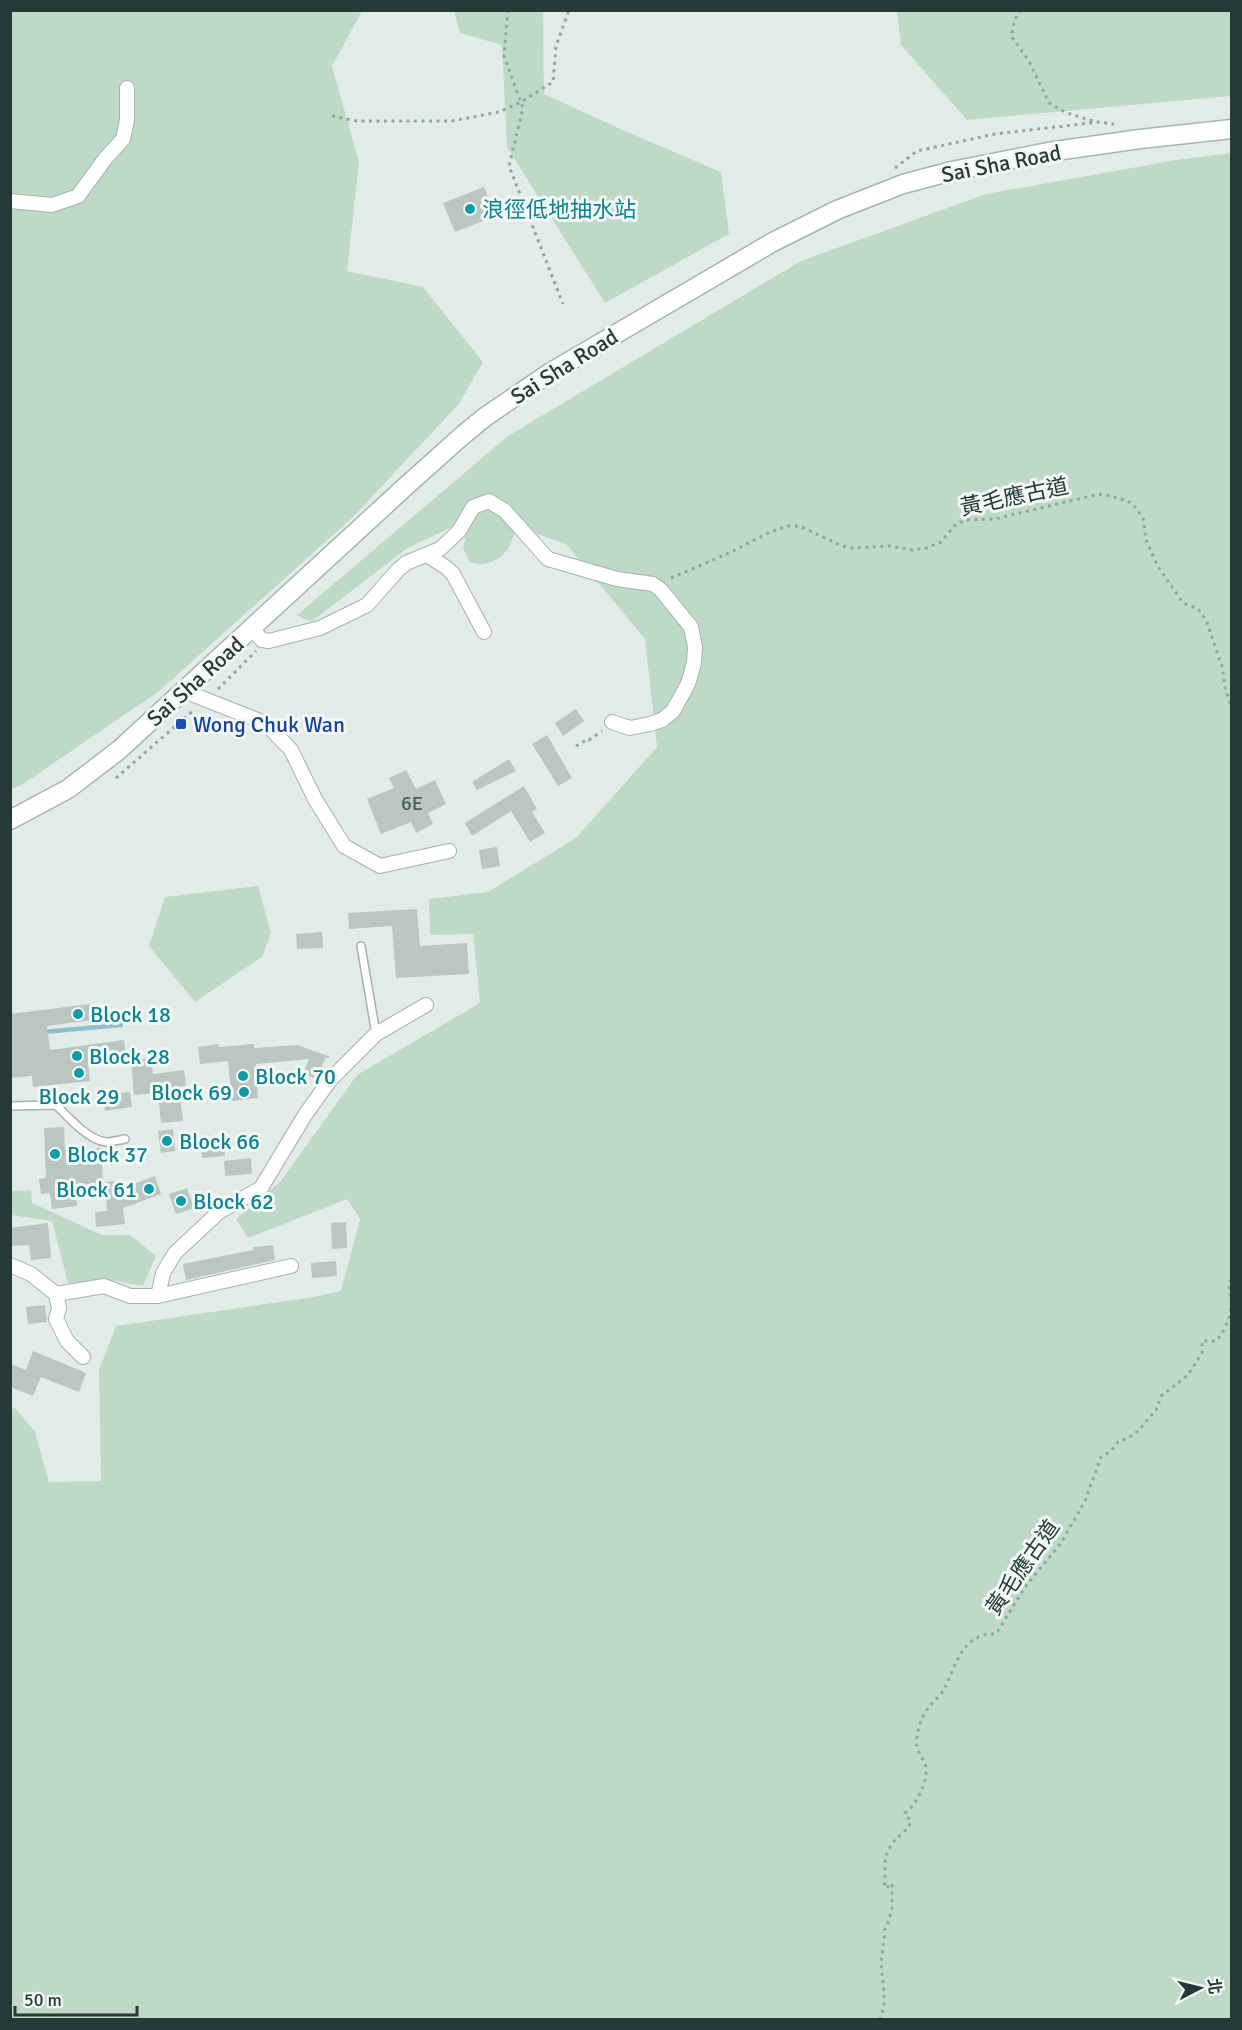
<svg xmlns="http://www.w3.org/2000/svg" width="1242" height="2030" font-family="Signika,'Noto Sans TC',sans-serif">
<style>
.green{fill:#bedac7}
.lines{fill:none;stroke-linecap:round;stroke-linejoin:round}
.stream{stroke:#91beca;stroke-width:4.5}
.building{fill:#b9c6c1}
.lane-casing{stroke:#a6b2af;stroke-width:10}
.street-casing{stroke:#a6b2af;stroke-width:16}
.secondary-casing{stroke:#a3b6b0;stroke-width:21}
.path{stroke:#87aba2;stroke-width:3;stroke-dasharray:3 4.5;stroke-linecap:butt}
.lane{stroke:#fff;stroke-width:7}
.street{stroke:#fff;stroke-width:14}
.secondary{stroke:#fff;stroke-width:18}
.culture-dot{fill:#0f9aa8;stroke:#f3f8f6;stroke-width:2}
.transit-dot{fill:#1a4fb4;stroke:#f3f8f6;stroke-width:2}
.labels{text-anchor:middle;stroke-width:6;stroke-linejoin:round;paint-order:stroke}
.number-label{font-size:20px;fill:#4a5d59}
.street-label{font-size:22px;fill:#253a36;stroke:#f3f8f6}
.culture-label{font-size:22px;fill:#0d838f;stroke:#f3f8f6;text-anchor:start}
.transit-label{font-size:22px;fill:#164399;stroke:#f3f8f6;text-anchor:start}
</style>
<rect width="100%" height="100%" fill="#e3ebe8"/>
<path class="green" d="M10,11H362L332,66L359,162L347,271L423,287L483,362L458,405L352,518L158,692L20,786L11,789Z
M454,11H543L544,94L627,132L721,172L729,234L605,303L507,147L502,45L460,33Z
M897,11H1231V96L967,120L901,45Z
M1231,153V2019L11,2020V1409L15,1408L35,1432L49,1482L101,1481L99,1370L116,1326L314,1297L341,1291L360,1219L347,1199L248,1238L236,1219L280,1182L357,1075L480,1003L473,934L430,935L429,899L488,892L576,838L657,747L645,639L566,544L517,527C514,533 512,543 508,549C498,562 485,567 470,562L463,548L470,518L406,549L311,622L297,615L508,436L801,261L986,194L1176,160Z
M258,886L271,933L262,957L195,1002L149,946L165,897Z
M31,1190L32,1203L102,1235H130L156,1256L143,1286L110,1280L68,1283L52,1221L11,1215V1191Z"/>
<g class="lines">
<path class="stream" d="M43,1032L121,1025"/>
</g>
<path class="building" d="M484,187L496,216L455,232L443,203Z
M576,709L584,721L563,736L555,723Z
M547,735L572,778L558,786L532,744Z
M509,759L516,771L477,790L472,782Z
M406,770L416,789L435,780L446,804L428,813L433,824L416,833L411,822L381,834L367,799L394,788L389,778Z
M524,786L537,809L532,812L545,833L530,842L511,811L472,836L465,823Z
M497,847L500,866L482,869L479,850Z
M417,909L420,946L467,943L469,974L396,978L392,926L349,929L348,913Z
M322,932L323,948L297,949L296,934Z
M90,1004L92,1020L47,1026L50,1050L124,1040L126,1056L88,1061L90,1081L33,1087L32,1076L10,1078V1014Z
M218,1044L219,1047L254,1044V1048L297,1045L331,1057L325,1058L317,1079L303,1074L309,1059L256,1064L258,1098L232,1101L228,1061L200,1064L198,1047Z
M151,1058L153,1074L184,1070L186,1086L179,1087L183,1121L161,1123L158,1093L134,1095L131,1060Z
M130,1092L132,1107L105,1111L103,1095Z
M64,1127L65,1150L101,1148L103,1183L75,1185L77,1206L52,1209L50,1193L41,1194L39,1179L46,1178L44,1128Z
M173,1129L175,1151L161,1153L158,1131Z
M224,1139L225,1156L202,1158L201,1140Z
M251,1158L252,1174L225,1176L224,1161Z
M155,1176L161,1194L123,1208L125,1224L96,1227L95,1212L107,1211L105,1182L120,1181L121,1189Z
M187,1188L194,1208L176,1214L169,1194Z
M346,1222L347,1248L332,1249L331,1223Z
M48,1223L51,1258L31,1260L29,1245L10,1246V1228Z
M273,1245L275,1260L186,1280L183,1264L253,1250V1247Z
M336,1261L337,1276L312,1278L311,1263Z
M45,1305L47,1322L28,1324L26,1307Z
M33,1351L86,1373L79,1392L41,1377L33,1396L10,1387V1364L26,1370Z"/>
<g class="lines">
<defs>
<path id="lane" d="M361,946L376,1034
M10,1106L56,1105C68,1117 88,1140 106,1142C111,1142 119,1140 125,1139"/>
<path id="street" d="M10,201L52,205L78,196L105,159L123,139L127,120V88
M427,555L447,568L453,574L484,632
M252,629L262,640L269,641L320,628L367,605L398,570L406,563L440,549L459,531L473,507L489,501L505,511L548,559L617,579L653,584L661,590L691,627L695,647L694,663L688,684L673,711L662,720L650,724L630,728L612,722
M184,691L265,723L291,750L315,799L344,846L380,866L449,851
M10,1265L31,1274L56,1294L104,1286L130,1296H158L291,1266
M56,1294L59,1308L56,1319L67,1341L83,1357
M158,1296L163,1273L175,1253L219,1212L261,1188L305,1115L330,1080L376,1034L426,1005"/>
<path id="secondary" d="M10,820L68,789L119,750L406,486L463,435L485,417L551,372L773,242L837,210L903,184L952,171L1048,152L1140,139L1232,129"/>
</defs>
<use href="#lane" class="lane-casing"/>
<use href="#street" class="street-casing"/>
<use href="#secondary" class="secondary-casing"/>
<path class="path" d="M508,10L504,56L523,108L509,166L563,304
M1021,10L1015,19L1011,36L1029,61L1049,103L1067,113L1096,122
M332,116L357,121H452L499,112L521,102L553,82L556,46L569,10
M895,168L917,151L995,134L1098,122L1114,124
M671,578L729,553L770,532L788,526H796L804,528L842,546L853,548L890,546L912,550L927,548L941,542L956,524L966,520L994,519L1091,496L1103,494L1128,501L1136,508L1143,518L1146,540L1157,565L1183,603L1198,609L1206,620L1222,666L1225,688L1232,709
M218,689L256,651
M576,746L588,739L589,740L602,731
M116,778L195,709
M880,2020L884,2006V1992L881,1964L885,1929L889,1920L892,1908V1885L888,1884V1887H884C887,1874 882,1861 889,1849C894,1838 906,1833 911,1822L905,1813C916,1805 928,1782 926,1768C924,1757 914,1750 917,1738C918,1727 922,1717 928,1708C933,1702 939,1697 943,1691C956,1667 961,1633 995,1634L998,1631L1025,1587L1061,1543L1085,1501L1101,1457L1111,1451L1118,1442L1128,1438L1137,1432L1156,1410L1161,1396L1188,1375L1202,1353V1341H1216C1225,1331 1232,1315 1231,1300C1230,1291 1227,1287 1232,1277"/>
<use href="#lane" class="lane"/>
<use href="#street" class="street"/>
<use href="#secondary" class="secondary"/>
</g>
<g class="culture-dot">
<circle cx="470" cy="209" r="6"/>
<circle cx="78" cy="1014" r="6"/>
<circle cx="77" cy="1056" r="6"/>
<circle cx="79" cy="1073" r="6"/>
<circle cx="243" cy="1076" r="6"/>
<circle cx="244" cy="1092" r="6"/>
<circle cx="167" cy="1141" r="6"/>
<circle cx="55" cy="1154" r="6"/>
<circle cx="149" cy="1189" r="6"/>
<circle cx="181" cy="1201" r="6"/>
</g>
<rect class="transit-dot" x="175" y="718" width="12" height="12" rx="3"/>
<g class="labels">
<g class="number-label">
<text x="412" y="810">6E</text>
</g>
<g class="street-label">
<text transform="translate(1001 163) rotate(-11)" y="8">Sai Sha Road</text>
<text transform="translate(564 366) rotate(-32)" y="8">Sai Sha Road</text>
<text transform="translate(1014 496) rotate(-12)" y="8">黃毛應古道</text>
<text transform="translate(195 681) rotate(-42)" y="8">Sai Sha Road</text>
<text transform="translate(1022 1567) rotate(-55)" y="8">黃毛應古道</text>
</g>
<g class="culture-label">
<text x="482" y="217">浪徑低地抽水站</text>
<text x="90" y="1022">Block 18</text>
<text x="89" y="1064">Block 28</text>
<text x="255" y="1084">Block 70</text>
<text x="232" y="1100" text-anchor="end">Block 69</text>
<text x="79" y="1104" text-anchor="middle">Block 29</text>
<text x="179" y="1149">Block 66</text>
<text x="67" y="1162">Block 37</text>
<text x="137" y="1197" text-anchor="end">Block 61</text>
<text x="193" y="1209">Block 62</text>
</g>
<g class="transit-label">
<text x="193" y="732">Wong Chuk Wan</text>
</g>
</g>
<rect width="1242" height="2030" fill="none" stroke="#253a36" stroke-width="24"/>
<g transform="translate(1200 1988) rotate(83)" stroke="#f3f8f6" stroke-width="4.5" paint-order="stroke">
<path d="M0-4.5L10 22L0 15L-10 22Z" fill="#253a36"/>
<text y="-9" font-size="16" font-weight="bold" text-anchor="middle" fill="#253a36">北</text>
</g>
<path d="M15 2006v9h122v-9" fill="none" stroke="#253a36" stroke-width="3"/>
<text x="24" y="2006" font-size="18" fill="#253a36" stroke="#f3f8f6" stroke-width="4.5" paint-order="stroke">50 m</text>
</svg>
